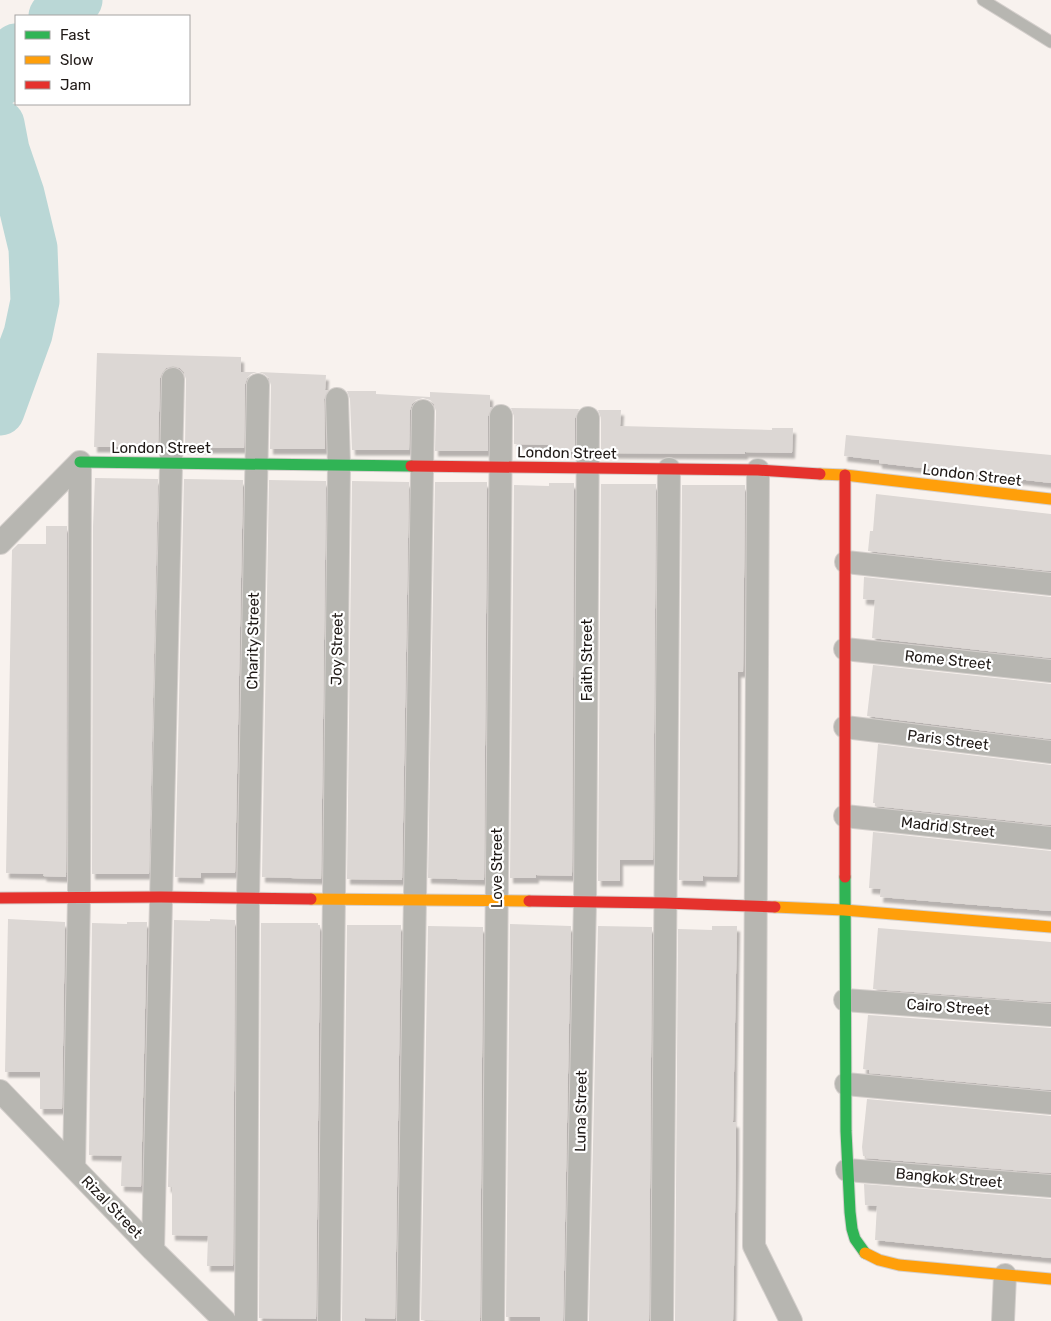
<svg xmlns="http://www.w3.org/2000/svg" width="1051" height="1321" font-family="Rubik,sans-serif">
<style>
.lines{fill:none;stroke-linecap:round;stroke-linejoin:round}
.river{stroke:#bad7d6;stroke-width:49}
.building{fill:#dcd7d4;filter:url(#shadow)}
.lane-casing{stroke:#d4cfcc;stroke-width:13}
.street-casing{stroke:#d4cfcc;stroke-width:24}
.fast-casing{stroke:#d4cfcc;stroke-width:13}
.slow-casing{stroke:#d4cfcc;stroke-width:13}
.jam-casing{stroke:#d4cfcc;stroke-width:13}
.lane{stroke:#b7b6b1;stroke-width:11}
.street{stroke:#b7b6b1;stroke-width:22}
.fast{stroke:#30b455;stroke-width:11}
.slow{stroke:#ff9f0a;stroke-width:11}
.jam{stroke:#e5322d;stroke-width:11}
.labels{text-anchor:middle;stroke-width:4.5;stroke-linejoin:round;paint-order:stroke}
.street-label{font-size:15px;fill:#1f1916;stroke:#fff}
</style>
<defs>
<filter id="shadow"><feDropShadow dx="3" dy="5.5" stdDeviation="1" flood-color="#0004"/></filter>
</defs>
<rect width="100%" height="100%" fill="#f8f2ee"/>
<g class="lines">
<path class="river" d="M53,16L78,0
M0,82L10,55L16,48
M0,124L5,150L20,194L33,248L35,301L28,334L0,411"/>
</g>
<path class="building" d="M97,353L241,357V372H257L251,374L247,378L245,384L244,448H185L186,379L184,372L180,368L173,366L166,368L162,373L160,378L158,447H94Z
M259,372L326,375L325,390H328L324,399L325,449H270L271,385L269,378L264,374Z
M347,391H376V394L430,397V392L490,395V407H492L488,416V451H435L436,411L434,404L430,400L423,398L416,400L412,404L410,410L409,450H352L350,399Z
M511,408L579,409L575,418V452H549V445L514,444V416Z
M598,410H621L620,426L772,430V428H793L792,453L745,452V454L601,453V418Z
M846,435L1051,455V483L879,463V460L844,456Z
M95,478L158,479L149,874H92L93,527Z
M184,479L243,480L235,873H201V878L175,877Z
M269,480L326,481L321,879L262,877Z
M352,481L409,482L402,880L347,879Z
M435,482H487L484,880L428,878Z
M549,483H574L572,876L536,875V878H510L514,485L549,486Z
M601,484H656L653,860H620V881H598Z
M682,485H745L743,672H738L737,877L703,876V881L679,880Z
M876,494L1051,514V571L868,551L870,531H873Z
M46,526H67L66,877L43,876L44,874L6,873L12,550L18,544H46Z
M864,577L1051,597V658L872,638L875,600L863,599Z
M873,665L1051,684V739L867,716Z
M878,744L1051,765V825L875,806V803H873Z
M873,832L1051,851V911L880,897L881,889L869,888Z
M8,919L65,922L62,1109H40V1072H5Z
M210,919L235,920L233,1266H207L208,1236L172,1235V1187H168L174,920L210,921Z
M127,922H147L141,1187L121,1186L122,1156L89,1155L92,923L127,924Z
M261,923H318V925H320L316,1319L259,1318Z
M510,924L571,926L563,1321H540V1317H506Z
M347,925H401L395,1319L365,1318V1321H342Z
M428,926L483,927L480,1321L421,1320Z
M598,926L652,927L649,1321H589Z
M712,926H737L733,1122H736V1160L733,1321H675L678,929L712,930Z
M878,928L1051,942V1002L873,989Z
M868,1015L1051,1028V1090L869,1073V1070L863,1069Z
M867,1099L1051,1116V1173L866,1158V1156H863L862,1147Z
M864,1184L1051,1199V1258L875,1240L877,1206L865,1205Z"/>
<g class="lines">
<defs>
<path id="lane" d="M983,0L1051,42"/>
<path id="street" d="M758,470L754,1246L791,1321
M0,543L80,462
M846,562L1051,584
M845,649L1051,671
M845,727L1051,752
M845,816L1051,838
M845,1000L1051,1015
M846,1084L1051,1103
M0,1091L153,1250L225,1321
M74,1168L79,897L80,462
M847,1170L1051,1186
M153,1250L173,379
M246,1321L248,898L258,385
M329,1321L339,465L337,399
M408,1321L423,411
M493,1321L501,416
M576,1321L585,902L588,418
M662,1321L669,469
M1003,1321L1005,1275"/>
<path id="fast" d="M80,462L411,466
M845,877L846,1131L850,1212L852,1229L855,1239L865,1253"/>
<path id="slow" d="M820,474L845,475L1051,499
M311,899L529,901
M775,907L844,910L1051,927
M865,1253L879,1260L899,1265L1051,1279"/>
<path id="jam" d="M411,466L758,470L820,474
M845,475V877
M0,898L161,897L311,899
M529,901L665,903L775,907"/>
</defs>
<use href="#lane" class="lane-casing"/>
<use href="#street" class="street-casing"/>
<use href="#fast" class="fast-casing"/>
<use href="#slow" class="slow-casing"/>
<use href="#jam" class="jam-casing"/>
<use href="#lane" class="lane"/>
<use href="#street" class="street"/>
<use href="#fast" class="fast"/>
<use href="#slow" class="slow"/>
<use href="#jam" class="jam"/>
</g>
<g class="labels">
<g class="street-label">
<text x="161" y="453">London Street</text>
<text transform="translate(567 453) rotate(1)" y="5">London Street</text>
<text transform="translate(972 475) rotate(7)" y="5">London Street</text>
<text transform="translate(253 641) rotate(-89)" y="5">Charity Street</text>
<text transform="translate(337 649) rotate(-89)" y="5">Joy Street</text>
<text transform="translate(587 660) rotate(-90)" y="5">Faith Street</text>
<text transform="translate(948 660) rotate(6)" y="5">Rome Street</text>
<text transform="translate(948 740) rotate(7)" y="5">Paris Street</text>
<text transform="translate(948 827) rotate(6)" y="5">Madrid Street</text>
<text transform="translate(497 868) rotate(-90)" y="5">Love Street</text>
<text transform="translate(948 1007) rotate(4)" y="5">Cairo Street</text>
<text transform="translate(581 1111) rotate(-89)" y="5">Luna Street</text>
<text transform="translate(949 1178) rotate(5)" y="5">Bangkok Street</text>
<text transform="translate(112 1207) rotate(46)" y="5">Rizal Street</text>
</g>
</g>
<rect x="15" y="15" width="175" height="90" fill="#ffffff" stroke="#a5a3a2"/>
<rect x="25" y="31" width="25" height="8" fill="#30b455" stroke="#a5a3a2"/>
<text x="60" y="40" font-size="15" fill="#1f1916">Fast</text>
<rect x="25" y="56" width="25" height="8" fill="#ff9f0a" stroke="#a5a3a2"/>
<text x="60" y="65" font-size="15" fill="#1f1916">Slow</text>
<rect x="25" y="81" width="25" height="8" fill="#e5322d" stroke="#a5a3a2"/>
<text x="60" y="90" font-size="15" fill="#1f1916">Jam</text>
</svg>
